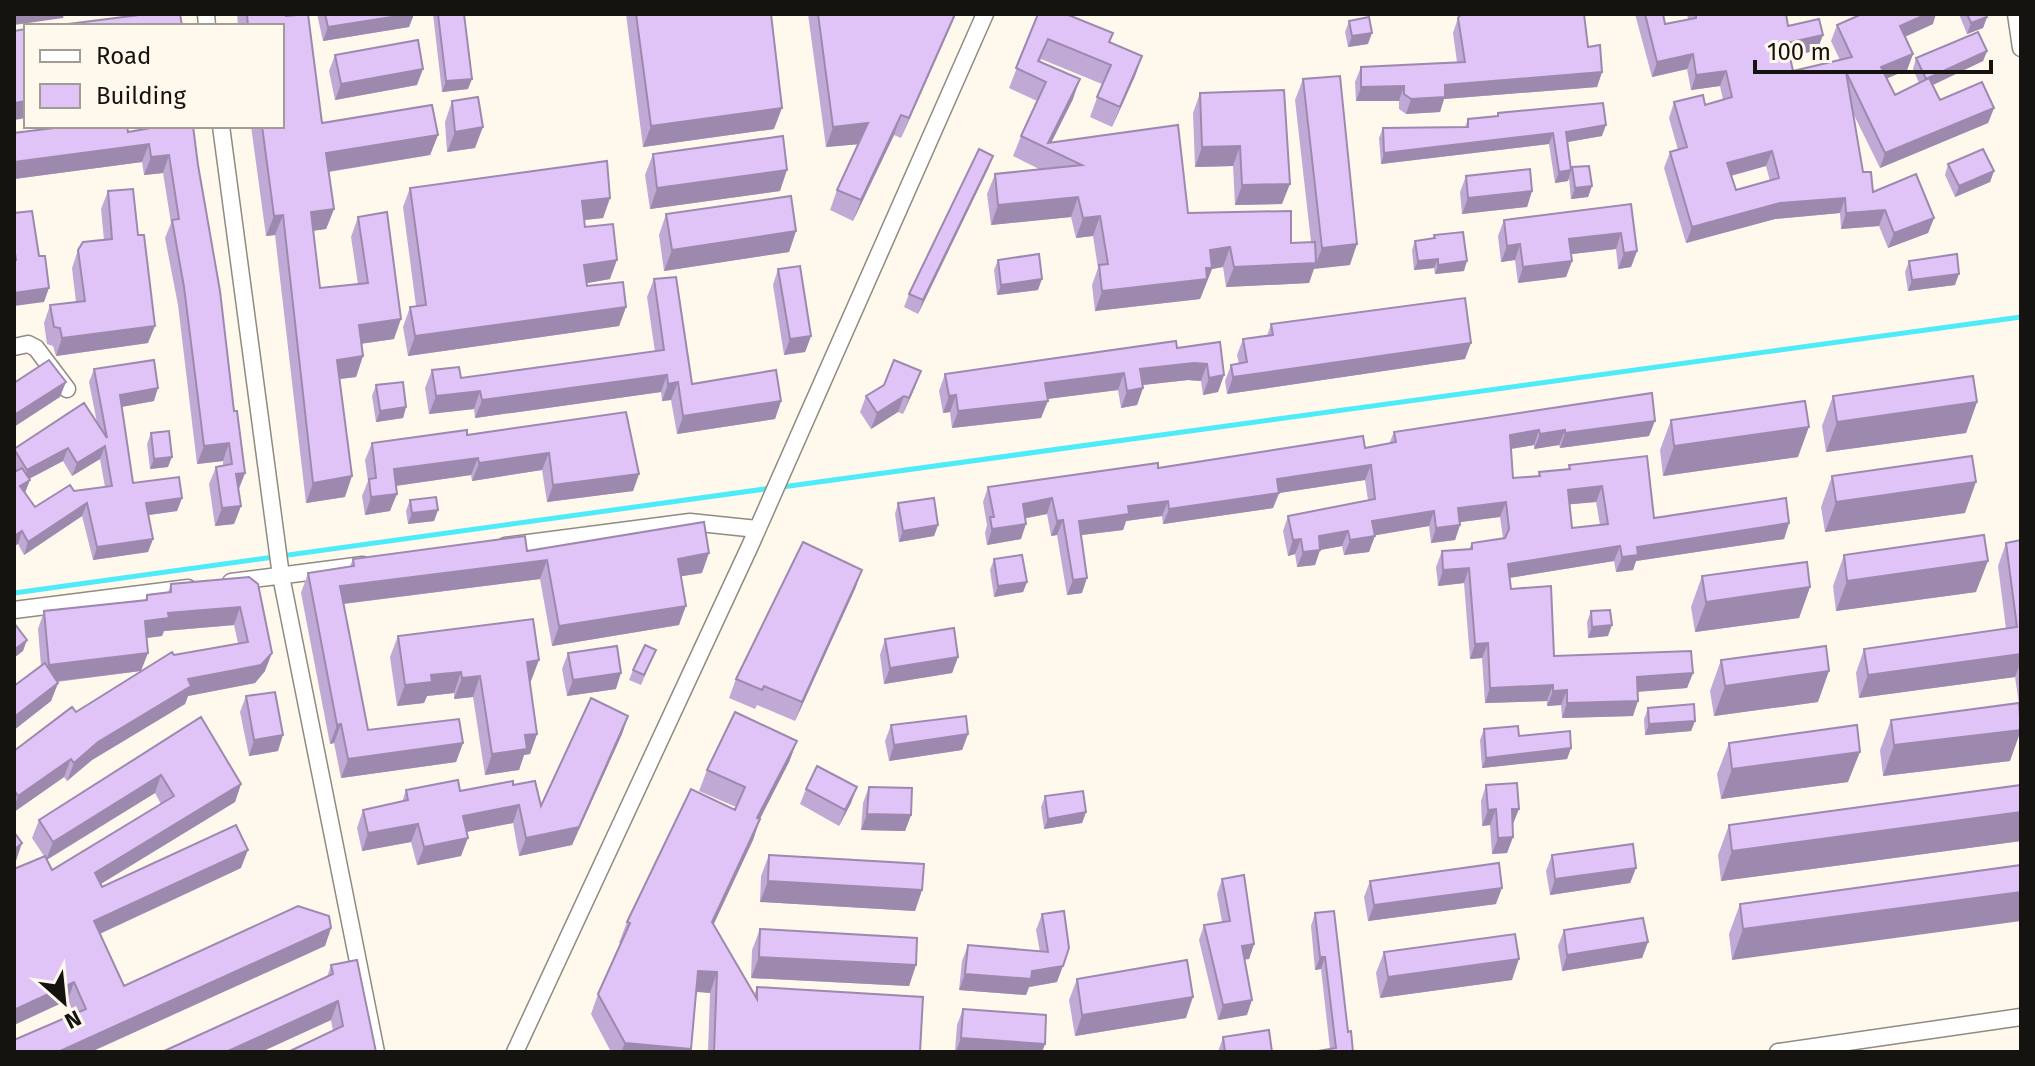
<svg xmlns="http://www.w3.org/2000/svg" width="2035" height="1066" font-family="'Fira Sans',sans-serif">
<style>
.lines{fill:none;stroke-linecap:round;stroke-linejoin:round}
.stream{stroke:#4eecf9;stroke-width:5}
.minor-casing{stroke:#918a81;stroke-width:19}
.minor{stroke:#fff;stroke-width:16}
.wall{fill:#c1a9d5;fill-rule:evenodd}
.shaded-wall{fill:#9d89ae}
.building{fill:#e0c4f8;stroke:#9d89ae;stroke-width:2;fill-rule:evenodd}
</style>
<rect width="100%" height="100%" fill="#fff8ed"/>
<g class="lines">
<path class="stream" d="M782,487L2021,317
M14,593L772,488"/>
<defs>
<path id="minor" d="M206,14L207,26
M2016,14L2021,48
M221,126L281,576L376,1052
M14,347L28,344L36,348L67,389
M505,546L690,522L757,529
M231,582L363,565
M14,610L188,588
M515,1052L750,546L985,14
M1778,1052L2021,1017"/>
</defs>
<use href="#minor" class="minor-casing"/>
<use href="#minor" class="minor"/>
</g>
<path class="wall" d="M237,14H286L322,123L438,135L430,155L329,172L334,209L326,229L313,231L320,288L358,284L351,237L358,217L394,339L361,344L363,356L356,377L340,379L345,497L306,503L275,235L266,236L251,126H282V26H238Z
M317,14H414L409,27L323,41Z
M433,14H464L468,89L442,92Z
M626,14H771L774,129L643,147Z
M808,14H956L901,138L894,135L853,221L830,210L837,190L859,144L826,147Z
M1038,14L1142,56L1135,76L1112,127L1090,117L1102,84L1041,59L1040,62L1073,99L1051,143L1188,213L1291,243L1311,242L1295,100L1303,79L1350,265L1314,268L1309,283L1226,287L1223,267L1212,269L1200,299L1095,311L1092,285L1098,268L1093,236L1076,238L1071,217L991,225L987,194L995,174L1041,170L1013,156L1021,136L1037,101L1009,88Z
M1635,14H1663L1665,24L1688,19L1687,14H1786L1788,26L1823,35L1817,50L1790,57L1793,71L1840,60L1831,41L1837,25L1933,24L1905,37L1913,54L1907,70L1887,78L1895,95L1919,83L1913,69L1916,58L1987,51L1983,61L1933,85L1940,100L1994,108L1988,123L1880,168L1853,113L1863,172L1873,192L1934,218L1928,233L1888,248L1879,226L1841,229L1840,213L1775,219L1686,243L1664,168L1670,152L1678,150L1669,118L1674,102L1705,105L1723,100L1720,86L1691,90L1687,69L1652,77ZM1766,166L1770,181L1736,190L1731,176Z
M1959,14H1985L1987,17L1983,28L1967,34Z
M1458,18L1588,47L1602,72L1597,87L1444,99L1440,112L1406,114L1399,109V101H1356L1355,82L1361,67L1457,62L1453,33Z
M1349,21L1368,44L1348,47L1345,32Z
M335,55L417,85L335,100L329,71Z
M1200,93L1282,204L1235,205L1233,166L1195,167L1193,113Z
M452,101L475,148L447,152L445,122Z
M1498,113L1602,136L1567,142L1571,170L1572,167L1592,186L1588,197L1571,199L1569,178L1568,181L1555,183L1549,144L1381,164L1379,138L1383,128L1465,127L1468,119L1497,116Z
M153,126H193L198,165L234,411L245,473L238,491L241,506L234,524L215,526L209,484L216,467L223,465V461L197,464L178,305L165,238L171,223L163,173L144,175L142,162L14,179V133L128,132L153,128Z
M653,154L780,191L650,209L645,175Z
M993,156L988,169L918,314L904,307L909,294Z
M1948,164L1994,171L1990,182L1955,197L1945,175Z
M1466,176L1532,191L1527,207L1462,214L1460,192Z
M410,188L610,198L603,218L584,220L585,227L610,279L586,283L587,286L626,307L619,326L408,356L403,327L410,307L416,306L403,207Z
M108,191L148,343L56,356L53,346L47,344L44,323L50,305L76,302L72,268L78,250L104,240L101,209Z
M1631,204L1637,251L1631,267L1618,269L1616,249L1571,254L1572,261L1566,277L1518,283L1515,260L1501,262L1498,236L1504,220Z
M666,214L796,231L789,252L664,271L659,235Z
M1434,235L1464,271L1435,274L1434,268L1414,270L1412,250L1415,241L1433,239Z
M998,260L1038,290L997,295L994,270Z
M1909,261L1955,285L1908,291L1905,272Z
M778,269L811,336L805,352L784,355L773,285Z
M654,279L692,384L781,401L775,419L677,434L671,400L662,401L661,392L475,418L474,409L429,414L425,388L432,370L461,378L655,352L647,297Z
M1271,324L1465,359L1227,394L1225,381L1231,365L1239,364L1237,355L1243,339L1267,336Z
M1177,348L1224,375L1218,392L1203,395L1201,381L1188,380L1142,385L1143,388L1137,405L1121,408L1118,390L1047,399L1041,418L952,428L950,412L943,413L939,391L945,374Z
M94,369L154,401L122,407L133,483L182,498L177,511L148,515L153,539L148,552L93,560L82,516L24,555L18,544L14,546V472L16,471L14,469V449L97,423L89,382ZM100,459L105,487L74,491L35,507L25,493L29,479L63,461L72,476Z
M376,385L406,407L403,418L376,422L372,396Z
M884,385L915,387L903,414L898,412L871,429L860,412L866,396Z
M1652,393L1649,436L1560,448L1559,445L1534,449V445L1511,449L1513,478L1538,477L1539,472L1568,470L1569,465L1654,518L1789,523L1784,539L1636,561L1633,570L1616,572L1614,561L1509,578L1511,589L1554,656L1693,673L1687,688L1638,692L1633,716L1562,718L1561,705L1547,706V701L1485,703L1482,658L1470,659L1464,583L1438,586L1436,567L1442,551L1469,549L1472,543L1503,538L1500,517L1460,522V525L1455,540L1431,543L1429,526L1374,535L1369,552L1344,555L1342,546L1320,550L1315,565L1297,567L1295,554L1288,556L1283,531L1288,516L1368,500L1365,480L1279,493L1273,508L1163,524L1162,516L1126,521L1123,530L1081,535L1082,593L1067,595L1057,535L1051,536L1047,514L1025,518L1021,539L987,545L985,533L987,525L983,502L988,487L1158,468L1365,448L1389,444L1394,432ZM1596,502L1600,525L1572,528L1570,504Z
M1833,396L1977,402L1966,433L1826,452L1822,426Z
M1671,420L1798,457L1663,476L1660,450Z
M151,433L168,467L150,469L147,444Z
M467,435L639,474L633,491L547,502L542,470L472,481L471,475L396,486L390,511L365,515L362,496L368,481L365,460L372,443Z
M1832,476L1965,513L1825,532L1821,507Z
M410,500L438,510L434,521L408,524L406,511Z
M898,503L938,525L934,536L899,542L895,514Z
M2021,540V717L2015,677L1859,698L1856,673L1864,649L2006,629L1998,566L2006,543Z
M527,551L702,573L681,576L679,625L552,646L540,579L344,604L368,730L463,743L456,762L341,778L334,743L330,744L301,593L308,573L350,566L353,559Z
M1844,555L1976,592L1836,611L1833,586Z
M994,559L1027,582L1023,592L994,597L990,570Z
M862,570L855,589L795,721L757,705L755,709L729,698L736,679Z
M1702,576L1810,587L1799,618L1695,632L1691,607Z
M249,577L265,671L255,683L188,696L185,704L92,760L67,781L64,777L14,812V751L141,671L57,682L58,683L51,701L14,730V686L41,666L38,629L44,611L145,600L147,595L168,592L171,584ZM234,625L238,643L174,655L141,671L146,638L162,636L164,631Z
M1591,611L1608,636L1588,638L1587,622Z
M398,636L531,681L530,682L537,734L530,754L524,755L519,770L485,775L473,697L454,699V693L427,696L424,703L397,706L390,657Z
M885,639L958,657L952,673L884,684L880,655Z
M656,650L641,685L629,680L633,670Z
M568,653L616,689L567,696L562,669Z
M1721,660L1818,702L1714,716L1710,691Z
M246,696L278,751L249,756L240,712Z
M1648,708L1695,721L1691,731L1645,735L1644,719Z
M628,716L622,734L572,845L519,856L513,823L466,832L461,856L417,865L411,842L362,851L357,828L363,810L402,802L406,790L460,791L513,785L541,806Z
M201,717L241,784L235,802L101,884L102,887L241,868L100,934L124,986L331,928L325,946L74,1014L68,1000L14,1025V869L44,856L32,838L39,820ZM155,793L161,804L52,870L47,860Z
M1891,720L2010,761L1883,776L1880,750Z
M891,725L968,734L962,750L889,761L885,741Z
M1484,729L1571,748L1567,759L1482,768L1480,740Z
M797,741L789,762L760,819L753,840L713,924L754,995L757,987L920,1052H708L710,993L696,992L690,1052H611L591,1014L598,994L621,943H619L627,922L735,810L736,807L699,791L707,770Z
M1729,743L1848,782L1721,799L1717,774Z
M1486,785L1519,809L1512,824L1513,837L1507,853L1492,854L1490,825L1482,826L1481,801Z
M2021,785V841L1721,881L1718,855L1729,825Z
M869,787L911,815L905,831L861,830L863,803Z
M806,789L851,803L839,826L800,804Z
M1045,796L1086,812L1082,823L1044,829L1041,807Z
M769,855L922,890L915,911L760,902L761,876Z
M1552,855L1636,868L1630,883L1550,895L1546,871Z
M2021,865L1732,960L1729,934L1740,904Z
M1222,879L1254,944L1249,959H1245L1247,1015L1218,1020L1199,940L1204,925L1222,922L1217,894Z
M1370,881L1496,904L1368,921L1364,897Z
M1315,913L1348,1032L1353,1052L1330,1049L1321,969L1315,970L1311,926Z
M1042,914L1057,982L1029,987L1026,995L959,990L962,961L968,945L1040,952L1036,930Z
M760,929L916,965L909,986L751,978L752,950Z
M1564,930L1648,942L1642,958L1562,971L1558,946Z
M1384,952L1512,980L1380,998L1376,973Z
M331,965L376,1052L333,1031L331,1020L261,1052H162L327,977Z
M1077,979L1186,1018L1075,1036L1069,1000Z
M963,1009L1045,1044L1042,1052H955L957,1025Z
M1223,1037L1272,1052H1218Z"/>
<path class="shaded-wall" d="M14,14H64L63,18L14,25Z
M414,14L409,27L323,41L328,27Z
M955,14H956L901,138L909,118Z
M1927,14H1936L1933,24L1895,41L1900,26Z
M1987,17L1983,28L1967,34L1971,23Z
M1372,33L1368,44L1348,47L1352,36Z
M1823,35L1817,50L1781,59L1787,43Z
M1987,51L1983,61L1922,90L1926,79Z
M1693,54L1687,69L1652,77L1657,62Z
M1913,54L1907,70L1876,83L1881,67Z
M1142,56L1135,76L1112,127L1120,107Z
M423,69L417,85L335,100L341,84Z
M1726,71L1720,86L1691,90L1696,75Z
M1602,72L1597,87L1444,99L1440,112L1406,114L1411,99L1445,85Z
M472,79L468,89L442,92L446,81Z
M1080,79L1073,99L1048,149L1046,148Z
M1404,86L1399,101H1356L1361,87Z
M26,101V118L14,120V103Z
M782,108L774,129L643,147L651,126Z
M1994,108L1988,123L1880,168L1885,153Z
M901,115L894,135L853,221L861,200Z
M868,123L861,144L826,147L833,127Z
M1606,125L1602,136L1562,143L1566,132Z
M483,127L475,148L447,152L455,132Z
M1553,133L1549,144L1381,164L1384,153Z
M438,135L430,155L319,173L326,153Z
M149,144L142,162L14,179V162Z
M1240,146L1233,166L1195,167L1202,147Z
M1772,151L1766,166L1722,178L1727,163Z
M169,155L163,173L144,175L151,157Z
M993,156L988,169L918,314L923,300Z
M787,170L780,191L650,209L657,188Z
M1571,170L1568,181L1555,183L1559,172Z
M1994,171L1990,182L1955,197L1959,186Z
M1290,184L1282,204L1235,205L1242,185Z
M1592,186L1588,197L1571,199L1575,188Z
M1532,191L1527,207L1462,214L1468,198Z
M1078,197L1071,217L991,225L998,205Z
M610,198L603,218L575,221L582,201Z
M1845,198L1840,213L1775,219L1686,243L1692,227L1780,203Z
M334,209L326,229L303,232L311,212Z
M1885,210L1879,226L1841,229L1846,213Z
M283,215L275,235L266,236L274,216Z
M1100,216L1093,236L1076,238L1083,218Z
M1934,218L1928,233L1888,248L1894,233Z
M796,231L789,252L664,271L672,250Z
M1621,233L1616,249L1564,255L1569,239Z
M1357,244L1350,265L1314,269L1322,248Z
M1520,244L1515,260L1501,262L1507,246Z
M1230,247L1223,267L1212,269L1200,299L1095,311L1102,291L1210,250Z
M1637,251L1631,267L1618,269L1624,253Z
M1438,259L1434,268L1414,270L1418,261Z
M617,260L610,279L577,285L584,265Z
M1467,261L1464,271L1435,274L1438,265Z
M1572,261L1566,277L1518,283L1523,267Z
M1316,263L1309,283L1226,287L1234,267Z
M1959,274L1955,285L1908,291L1912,280Z
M1042,279L1038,290L997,295L1001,285Z
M49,288L44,302L14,306V293Z
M626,307L619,326L408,356L415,336Z
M401,319L394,339L351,345L359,325Z
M155,326L148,343L56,356L62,338Z
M811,336L805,352L784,355L790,339Z
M1471,343L1465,359L1227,394L1233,377Z
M363,356L356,377L330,380L337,360Z
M1194,363L1207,364L1201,381L1188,380L1134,386L1140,369Z
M921,371L915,387L903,414L909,398Z
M1124,373L1118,390L1039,400L1045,383Z
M667,375L661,392L475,418L482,400Z
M1224,375L1218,392L1203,395L1209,378Z
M66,382L60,397L14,427V415Z
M678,382L671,400L662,401L668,384Z
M158,388L154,401L115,408L120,395Z
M1143,388L1137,405L1121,408L1127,391Z
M480,391L474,409L429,414L436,396Z
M956,395L950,412L943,413L949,396Z
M904,396L898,412L871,429L877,413Z
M781,401L775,419L677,434L683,416Z
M1048,401L1041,418L952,428L958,411Z
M1977,402L1966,433L1826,452L1837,422Z
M406,407L403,418L376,422L380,411Z
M1655,421L1649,436L1560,448L1565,433Z
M1809,427L1798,457L1663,476L1674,446Z
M1539,430L1534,445L1504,450L1510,435Z
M1565,430L1559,445L1534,449L1540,434Z
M229,443L223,461L197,464L204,446Z
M105,446L100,459L72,476L77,463Z
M68,448L63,461L23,482L27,470Z
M549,453L542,470L472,481L479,463Z
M172,457L168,467L150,469L154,459Z
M478,458L471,475L387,487L394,469Z
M1371,465L1365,480L1279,493L1273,508L1163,524L1169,509L1277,479Z
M245,473L238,491L236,474Z
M639,474L633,491L547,502L553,485Z
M352,476L345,497L306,503L313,483Z
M30,480L25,493L20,486Z
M1976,482L1965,513L1825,532L1836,502Z
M1602,486L1596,502L1563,505L1568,490Z
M397,494L390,511L365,515L371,497Z
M182,498L177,511L142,516L146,503Z
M1052,498L1047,514L1017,520L1023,504Z
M1168,501L1162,516L1126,521L1123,530L1074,536L1079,521L1128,506Z
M1506,502L1500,517L1453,523L1458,508Z
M87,503L82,516L24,555L28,542Z
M241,506L234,524L215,526L222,508Z
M438,510L434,521L408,524L412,513Z
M1434,511L1429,526L1366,537L1372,521Z
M1063,520L1057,535L1051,536L1057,521Z
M1789,523L1784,539L1636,561L1633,570L1616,572L1622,557L1637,547Z
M1026,524L1021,539L987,545L992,529Z
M938,525L934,536L899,542L903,531Z
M1460,525L1455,540L1431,543L1436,528Z
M22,531L18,544L14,546V536Z
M1348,531L1342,546L1320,550L1315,565L1297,567L1303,552L1319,536Z
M1375,536L1369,552L1344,555L1350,540Z
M153,539L148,552L93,560L97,547Z
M1301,539L1295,554L1288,556L1293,540Z
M1620,546L1614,561L1502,579L1508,564Z
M709,553L702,573L671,578L678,559Z
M547,560L540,579L333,605L340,586Z
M1988,561L1976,592L1836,611L1847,581Z
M1469,568L1464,583L1438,586L1443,570Z
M862,570L855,589L795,721L802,702Z
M1087,578L1082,593L1067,595L1073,580Z
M1027,582L1023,592L994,597L998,586Z
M1810,587L1799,618L1695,632L1706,602Z
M686,606L679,625L552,646L559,626Z
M240,607L234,625L164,631L162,636L139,639L145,621L168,613Z
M1612,625L1608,636L1588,638L1592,627Z
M27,640L23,651L14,658V650Z
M1488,643L1482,658L1470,659L1475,644Z
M148,653L141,671L42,683L49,665Z
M272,653L265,671L255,683L188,696L185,704L92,760L67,781L74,763L98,742L188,679Z
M2021,654V661L2015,677L1859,698L1868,675Z
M958,657L952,673L884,684L890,668Z
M539,660L531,681L519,683L527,662Z
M1829,671L1818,702L1714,716L1725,686Z
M461,672L454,693L427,696L424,703L397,706L405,685L431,675Z
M621,673L616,689L567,696L573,680Z
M1693,673L1687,688L1632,692L1637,677Z
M480,676L473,697L454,699L462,678Z
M58,683L51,701L14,730V717Z
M1553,685L1547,701L1485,703L1490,688Z
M1567,690L1561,705L1547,706L1553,691Z
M1638,701L1633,716L1562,718L1567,703Z
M628,716L622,734L572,845L519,856L526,838Z
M1695,721L1691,731L1645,735L1649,724Z
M341,724L334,743L330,744L337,725Z
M2021,730L2010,761L1883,776L1894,745Z
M537,734L530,754L524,755L519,770L485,775L492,754L525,735Z
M968,734L962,750L889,761L894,745Z
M283,735L278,751L249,756L254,740Z
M797,741L789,762L750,838L757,818Z
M463,743L456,762L341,778L348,759Z
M1571,748L1567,759L1482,768L1486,758Z
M1860,752L1848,782L1721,799L1732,769Z
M71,759L64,777L14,812V807L18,796Z
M161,775L155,793L46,860L53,842Z
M241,784L235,802L89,891L95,873Z
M857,787L851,803L839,826L845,810Z
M519,805L513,823L456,834L463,816Z
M1496,809L1490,825L1482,826L1488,810Z
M1512,809H1519L1513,824H1506Z
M1086,812L1082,823L1044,829L1048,819Z
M2021,812V841L1721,881L1732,851Z
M867,814L911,815L905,831L861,830Z
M760,819L753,840L705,943L712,922Z
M418,824L411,842L362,851L368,833Z
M1513,837L1507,853L1492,854L1498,838Z
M468,838L461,856L417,865L424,847Z
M22,843L16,861L14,863V850Z
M248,850L241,868L88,939L94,921Z
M1636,868L1630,883L1550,895L1555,879Z
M768,881L922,890L915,911L760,902Z
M1502,888L1496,904L1368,921L1374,905Z
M2021,892V921L1732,960L1743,929Z
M331,928L325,946L91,1052H58Z
M1648,942L1642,958L1562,971L1567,955Z
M1254,944L1249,959L1237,961L1242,946Z
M759,957L916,965L909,986L751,978Z
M1320,957H1325L1321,969L1315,970Z
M1519,959L1512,980L1380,998L1388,977Z
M1063,966L1057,982L1029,987L1026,995L959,990L965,974L1032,971Z
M698,971L717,972L710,993L691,991Z
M74,982L68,1000L14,1025V1010Z
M1193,997L1186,1018L1075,1036L1082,1015Z
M1252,1000L1247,1015L1218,1020L1223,1005Z
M338,1001L331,1020L261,1052H226Z
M961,1038L1045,1044L1042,1052H956Z
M625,1043L691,1049L690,1052H621Z"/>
<path class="building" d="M147,14H180L182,26H52Z
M247,14H286V16L308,14L322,123L432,105L438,135L326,153L334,209L311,212L320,288L368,283L358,217L387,212L401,319L359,325L363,356L337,360L352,476L313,483L283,215L274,216L262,126H282V26H248Z
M325,14H411L328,27Z
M438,14H464L472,79L446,81Z
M636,14H771L782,108L651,126Z
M818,14H955L909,118L901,115L861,200L837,190L868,123L833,127Z
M1038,14H1066L1113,33L1109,42L1142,56L1120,107L1097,97L1111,65L1048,39L1038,61L1080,79L1048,143L1178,125L1188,213L1291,211V243L1315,242L1316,263L1234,267L1230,247L1210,250L1212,268H1206L1207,279L1102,291L1099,265L1108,264L1100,216L1083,218L1078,197L998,205L995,174L1082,165L1021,136L1046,82L1016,68Z
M1461,14H1584L1588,47L1600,45L1602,72L1445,85V97L1411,99L1404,94V86L1361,87V67L1465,62L1458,18Z
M1645,14H1663L1665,24L1696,18V14H1786L1788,26L1819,19L1823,35L1787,43L1793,71L1852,57L1837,25L1862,14H1927L1900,26L1913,54L1881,67L1895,95L1929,78L1940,100L1982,82L1994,108L1885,153L1846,72L1863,172H1871L1873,192L1916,174L1934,218L1894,233L1885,210L1846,213L1845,198L1780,203L1692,227L1670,152L1687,147L1674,102L1703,95L1705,105L1732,97L1726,71L1696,75L1693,54L1657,62ZM1772,151L1779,178L1736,190L1727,163Z
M1967,14H1985L1987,17L1971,23Z
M1369,17L1372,33L1352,36L1349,21Z
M26,29V101L14,103V31Z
M1978,32L1987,51L1926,79L1916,58Z
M418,40L423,69L341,84L335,55Z
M1340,76L1357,244L1322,248L1303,79Z
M1284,90L1290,184L1242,185L1240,146L1202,147L1200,93Z
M478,97L483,127L455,132L452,101Z
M1603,103L1606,125L1566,132L1571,170L1559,172L1553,133L1384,153L1383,128L1468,127V119L1498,116V113Z
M70,126H127L128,132L162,126H193L198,165L220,291L234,411H237L245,473L236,474L241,506L222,508L216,467L232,464L229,443L204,446L184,287L172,220L179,219L169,155L151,157L149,144L14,162V133Z
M783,136L787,170L657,188L653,154Z
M979,149L993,156L923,300L909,294Z
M1983,149L1994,171L1959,186L1948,164Z
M607,161L610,198L582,201L585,227L613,224L617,260L584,265L587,286L623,282L626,307L415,336L410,307L426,305L410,188Z
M1589,166L1592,186L1575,188L1572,167Z
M1530,169L1532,191L1468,198L1466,176Z
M133,189L138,235H144L155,326L62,338L60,328L54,327L50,305L85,301L78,250L83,242L112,239L108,191Z
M791,196L796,231L672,250L666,214Z
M1631,204L1637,251L1624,253L1621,233L1569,239L1572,261L1523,267L1520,244L1507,246L1504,220Z
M32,211L39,256H45L49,288L14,293V260H16L14,245V213Z
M1463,232L1467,261L1438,265V259L1418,261L1415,241L1435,238L1434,235Z
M1039,254L1042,279L1001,285L998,260Z
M1957,254L1959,274L1912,280L1909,261Z
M800,266L811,336L790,339L778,269Z
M676,277L692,384L776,370L781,401L683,416L678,382L668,384L667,375L482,400L480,391L436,396L432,370L459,367L461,378L664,350L654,279Z
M1465,298L1471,343L1233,377L1231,365L1247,362L1243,339L1273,335L1271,324Z
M1176,341L1177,348L1220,342L1224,375L1209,378L1207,364L1194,363L1140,369L1143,388L1127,391L1124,373L1045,383L1048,401L958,411L956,395L949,396L945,374Z
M49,360L66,382L14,415V383Z
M154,360L158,388L120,395L133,483L179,477L182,498L146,503L153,539L97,547L87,503L28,542L22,531L14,536V472L22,468L30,480L20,486L35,507L70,485L74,491L112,486L105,446L77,463L68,448L27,470L14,449L84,403L107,438L94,369Z
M894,360L921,371L909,398L904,396L877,413L866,396L884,385Z
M1973,376L1977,402L1837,422L1833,396Z
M403,382L406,407L380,411L376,385Z
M1652,393L1655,421L1565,433V430L1540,434L1539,430L1510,435L1513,478L1540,476L1539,472L1570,469L1569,465L1647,456L1654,518L1786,498L1789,523L1637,547L1638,555L1622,557L1620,546L1508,564L1511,589L1551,586L1554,656L1691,651L1693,673L1637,677L1638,701L1567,703V690L1553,691V685L1490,688L1488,643L1475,644L1469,568L1443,570L1442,551L1472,549V543L1505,538L1509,529L1506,502L1458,508L1460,525L1436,528L1434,511L1372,521L1375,536L1350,540L1348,531L1319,536L1320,550L1303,552L1301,539L1293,540L1288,516L1375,499L1371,465L1277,479L1279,493L1169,509L1168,501L1128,506L1129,514L1079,521L1087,578L1073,580L1063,520L1057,521L1052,498L1023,504L1026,524L992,529L990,517H994L988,487L1158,463V468L1363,436L1365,448L1396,442L1394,432ZM1602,486L1608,524L1572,528L1568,490Z
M1805,401L1809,427L1674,446L1671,420Z
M626,412L639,474L553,485L549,453L479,463L478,458L394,469L397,494L371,497L369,479L376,478L372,443L467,430V435Z
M169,431L172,457L154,459L151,433Z
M1972,456L1976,482L1836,502L1832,476Z
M436,497L438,510L412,513L410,500Z
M934,498L938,525L903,531L898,503Z
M704,522L709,553L678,559L686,606L559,626L547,560L340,586L368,730L459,719L463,743L348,759L341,724L337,725L308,573L354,566L353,559L525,536L527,551Z
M1984,535L1988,561L1847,581L1844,555Z
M2021,540V654L1868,675L1864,649L2017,627L2006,543Z
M803,542L862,570L802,702L764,686L762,690L736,679Z
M1022,555L1027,582L998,586L994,559Z
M1807,562L1810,587L1706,602L1702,576Z
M249,577L258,584L272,653L261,665L188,679L191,686L98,742L74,763L71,759L18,796L14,790V751L72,707L76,712L172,652L174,655L248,642L240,607L168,613L169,618L145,621L148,653L49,665L44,611L147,600V595L171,592V584Z
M1610,610L1612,625L1592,627L1591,611Z
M533,619L539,660L527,662L537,734L525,735L527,749L492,754L480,676L462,678L461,672L431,675L432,682L405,685L398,636Z
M14,623L27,640L14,650Z
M954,628L958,657L890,668L885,639Z
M645,645L656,650L644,675L633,670Z
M617,646L621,673L573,680L568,653Z
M1826,646L1829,671L1725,686L1721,660Z
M45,663L58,683L14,717V686Z
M275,692L283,735L254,740L246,696Z
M591,698L628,716L579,827L526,838L519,805L463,816L468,838L424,847L418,824L368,833L363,810L408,800L406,790L458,780L460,791L513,781V785L535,781L541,806Z
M2019,703L2021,730L1894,745L1891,720Z
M1694,704L1695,721L1649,724L1648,708Z
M735,712L797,741L757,818L760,819L712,922L757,999V987L923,997L920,1052H714L717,972L698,971L691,1049L625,1043L598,994L630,923L627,922L691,789L735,810L745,787L707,770Z
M966,716L968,734L894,745L891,725Z
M201,717L241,784L95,873L102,887L236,825L248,850L94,921L124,986L298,906L329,916L331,928L58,1052H14V1040L86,1009L74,982L14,1010V869L45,856L52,870L174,796L161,775L53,842L39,820Z
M1857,725L1860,752L1732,769L1729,743Z
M1518,726L1519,736L1570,731L1571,748L1486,758L1484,729Z
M817,766L857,787L845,810L806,789Z
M1517,783L1519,809H1512L1513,837L1498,838L1496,809L1488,810L1486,785Z
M2021,785V812L1732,851L1729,825Z
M869,787L912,788L911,815L867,814Z
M1083,791L1086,812L1048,819L1045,796Z
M14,832L22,843L14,850Z
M1633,844L1636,868L1555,879L1552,855Z
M769,855L924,864L922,890L768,881Z
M1499,863L1502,888L1374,905L1370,881Z
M2021,865V892L1743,929L1740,904Z
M1244,875L1254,944L1242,946L1252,1000L1223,1005L1204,925L1230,921L1222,879Z
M1064,911L1069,948L1063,966L1032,971L1031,979L965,974L968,945L1048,952L1042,914Z
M1334,911L1348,1032L1351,1031L1353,1052H1312L1336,1048L1325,957H1320L1315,913Z
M1643,918L1648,942L1567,955L1564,930Z
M760,929L917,938L916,965L759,957Z
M1515,934L1519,959L1388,977L1384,952Z
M357,960L376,1052H288L343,1026L338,1001L226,1052H162L333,974L331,965Z
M1187,960L1193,997L1082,1015L1077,979Z
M963,1009L1046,1015L1045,1044L961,1038Z
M1269,1030L1272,1052H1225L1223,1037Z"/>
<rect width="2035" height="1066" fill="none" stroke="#15130f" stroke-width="32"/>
<rect x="24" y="24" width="260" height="104" fill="#fff8ed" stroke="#a19c94" stroke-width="2"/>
<rect x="40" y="50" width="40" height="12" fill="#ffffff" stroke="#a19c94" stroke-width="2"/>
<text x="96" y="64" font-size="24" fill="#15130f">Road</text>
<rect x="40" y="84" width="40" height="24" fill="#e0c4f8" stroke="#a19c94" stroke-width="2"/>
<text x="96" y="104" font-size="24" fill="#15130f">Building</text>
<g transform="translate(64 1002) rotate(153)" stroke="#fff8ed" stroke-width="6" paint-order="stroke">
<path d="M0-6L14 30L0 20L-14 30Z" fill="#15130f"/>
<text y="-12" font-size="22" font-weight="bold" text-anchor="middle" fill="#15130f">N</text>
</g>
<path d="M1755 60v12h236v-12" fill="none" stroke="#15130f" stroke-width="4"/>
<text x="1767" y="60" font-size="24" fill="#15130f" stroke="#fff8ed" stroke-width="6" paint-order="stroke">100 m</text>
</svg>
